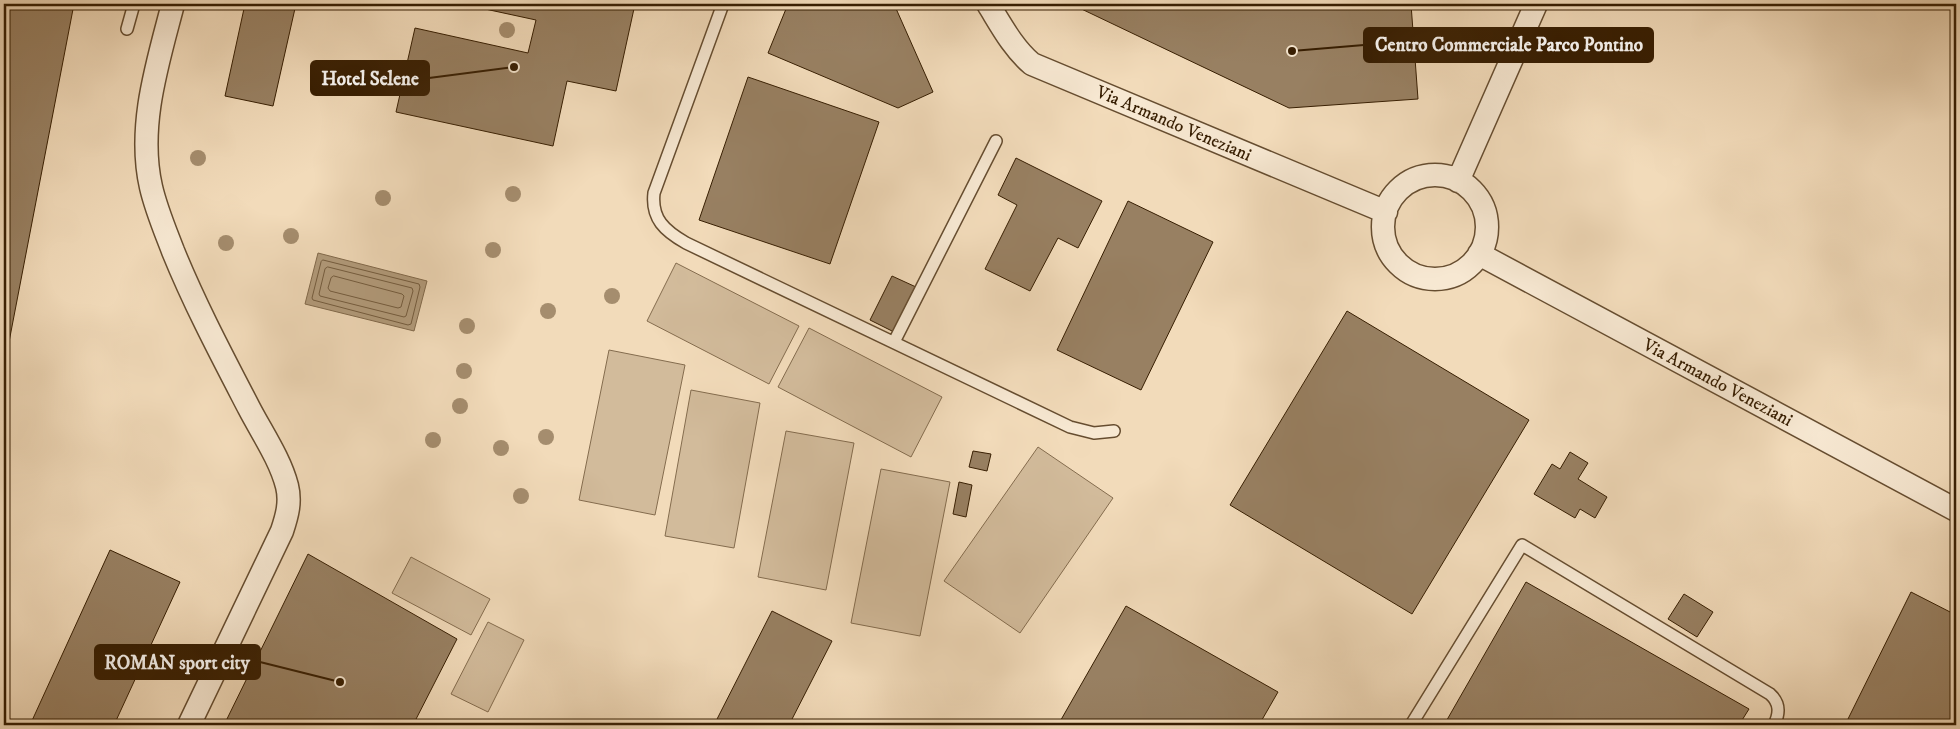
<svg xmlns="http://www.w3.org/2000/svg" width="1960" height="729" font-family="'IM FELL DW Pica',serif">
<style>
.green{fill:#d2bb9b;stroke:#846c4e}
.water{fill:#b29b7b;stroke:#81694b}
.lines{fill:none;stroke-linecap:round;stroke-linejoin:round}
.shore{stroke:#745c3e;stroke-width:1}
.building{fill:#988062;stroke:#371e02}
.service-casing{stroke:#664d30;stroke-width:14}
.minor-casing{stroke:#664d30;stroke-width:25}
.service{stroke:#f7e8d2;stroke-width:11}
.minor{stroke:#f7e8d2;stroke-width:22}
.tree{fill:#a58d6e}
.labels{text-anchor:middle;stroke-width:4;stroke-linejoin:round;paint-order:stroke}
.street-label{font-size:18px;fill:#371e02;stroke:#f7e8d2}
.leader{fill:none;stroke:#371e02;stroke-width:2}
.callout-dot{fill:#371e02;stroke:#f7e8d2;stroke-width:2}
.callout{fill:#371e02;stroke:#371e02;stroke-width:2}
.callout-label{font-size:19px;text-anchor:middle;font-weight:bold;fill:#fff}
</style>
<rect width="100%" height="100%" fill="#f2dbba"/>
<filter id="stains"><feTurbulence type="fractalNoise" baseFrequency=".004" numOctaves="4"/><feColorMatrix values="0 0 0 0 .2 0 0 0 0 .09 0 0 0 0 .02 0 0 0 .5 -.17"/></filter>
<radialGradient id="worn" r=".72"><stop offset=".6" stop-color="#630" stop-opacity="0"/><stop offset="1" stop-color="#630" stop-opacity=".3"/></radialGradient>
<path class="green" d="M676,263L799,326L769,384L647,321Z
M809,328L942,397L911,457L778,387Z
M609,350L685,365L655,515L579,500Z
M691,390L760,403L734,548L665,536Z
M786,431L854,443L826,590L758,577Z
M1038,447L1113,498L1020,633L944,581Z
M881,469L950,482L920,636L851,623Z
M411,557L490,599L471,635L392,593Z
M488,622L524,640L488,712L451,694Z"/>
<path class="water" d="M318,253L427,281L414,331L305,304Z"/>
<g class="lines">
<path class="shore" d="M323,260L419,284L420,287L411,324L408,325L313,300L312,298L321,262Z
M328,267L412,288L413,291L406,316L404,317L320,296L319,294L325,269Z
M334,276L402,294L404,296L401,307L398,308L330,291L328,288L331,278Z"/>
</g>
<path class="building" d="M4,4H74L4,368Z
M245,4H296L273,106L225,96Z
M462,4H635L616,91L567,81L553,146L396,112L415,28L528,53L536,20Z
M788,4H894L933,92L898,108L768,53Z
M1071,4H1411L1418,99L1289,108Z
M748,77L879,122L830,264L699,220Z
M1016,158L1102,201L1078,248L1058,238L1030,291L985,269L1017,205L998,195Z
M1128,201L1213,242L1141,390L1057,350Z
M892,276L916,287L894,332L870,320Z
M1347,311L1529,420L1412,614L1230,505Z
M973,451L991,454L987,471L969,467Z
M1570,452L1588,463L1578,479L1607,497L1595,518L1580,509L1575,518L1534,494L1552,464L1560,469Z
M959,482L972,485L966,517L953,514Z
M110,550L180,582L114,725H30Z
M308,554L457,639L413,725H224Z
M1526,582L1749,709L1739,725H1444Z
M1911,592L1956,615V725H1845Z
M1684,594L1713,612L1697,637L1668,619Z
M1126,606L1278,692L1259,725H1058Z
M772,611L832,641L789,725H714Z"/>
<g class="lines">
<defs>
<path id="service" d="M723,4L654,193C651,219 665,231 686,243L1070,427L1094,433L1114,431
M127,29L134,4
M894,342L996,141
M1411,725L1522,545L1770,694C1780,703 1780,713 1774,725"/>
<path id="minor" d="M173,4C158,62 137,126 151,187C156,209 165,230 173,251C195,305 222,356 249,408C262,433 280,459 287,486C291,502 287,516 282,531L189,725
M988,4C1001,25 1013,48 1032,64L1386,212
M1383 227a52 52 0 1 1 104 0a52 52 0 1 1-104 0Z
M1458,181L1536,4
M1479,254L1956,510"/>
</defs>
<use href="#service" class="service-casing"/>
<use href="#minor" class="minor-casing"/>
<use href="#service" class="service"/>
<use href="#minor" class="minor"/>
</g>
<g class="tree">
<circle cx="507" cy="30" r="8"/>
<circle cx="198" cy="158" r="8"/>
<circle cx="513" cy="194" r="8"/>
<circle cx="383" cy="198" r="8"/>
<circle cx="291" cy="236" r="8"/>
<circle cx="226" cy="243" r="8"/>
<circle cx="493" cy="250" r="8"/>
<circle cx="612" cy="296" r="8"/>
<circle cx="548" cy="311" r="8"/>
<circle cx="467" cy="326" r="8"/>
<circle cx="464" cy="371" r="8"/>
<circle cx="460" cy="406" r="8"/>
<circle cx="546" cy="437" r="8"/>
<circle cx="433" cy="440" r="8"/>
<circle cx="501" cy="448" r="8"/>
<circle cx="521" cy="496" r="8"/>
</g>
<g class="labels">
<g class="street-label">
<text transform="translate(1174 123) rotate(23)" y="6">Via Armando Veneziani</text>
<text transform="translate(1718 382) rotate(28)" y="6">Via Armando Veneziani</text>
</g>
</g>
<path class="leader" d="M1292 51L1364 45M514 67L429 78M340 682L260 662"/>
<g class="callout-dot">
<circle cx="1292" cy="51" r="5"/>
<circle cx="514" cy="67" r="5"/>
<circle cx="340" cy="682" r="5"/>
</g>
<g class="callout">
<rect x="1364" y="28" width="289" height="34" rx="5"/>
<rect x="311" y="61" width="118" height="34" rx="5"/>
<rect x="95" y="645" width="165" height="34" rx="5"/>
</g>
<g class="callout-label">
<text x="1509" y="51">Centro Commerciale Parco Pontino</text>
<text x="370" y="85">Hotel Selene</text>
<text x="177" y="669">ROMAN sport city</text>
</g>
<rect width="1960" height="729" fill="none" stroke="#f2dbba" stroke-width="20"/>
<rect x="5" y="5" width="1950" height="719" fill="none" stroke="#371e02" stroke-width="2.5"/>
<rect x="10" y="10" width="1940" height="709" fill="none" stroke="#371e02"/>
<rect width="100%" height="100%" filter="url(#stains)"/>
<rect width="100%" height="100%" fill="url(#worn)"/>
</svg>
